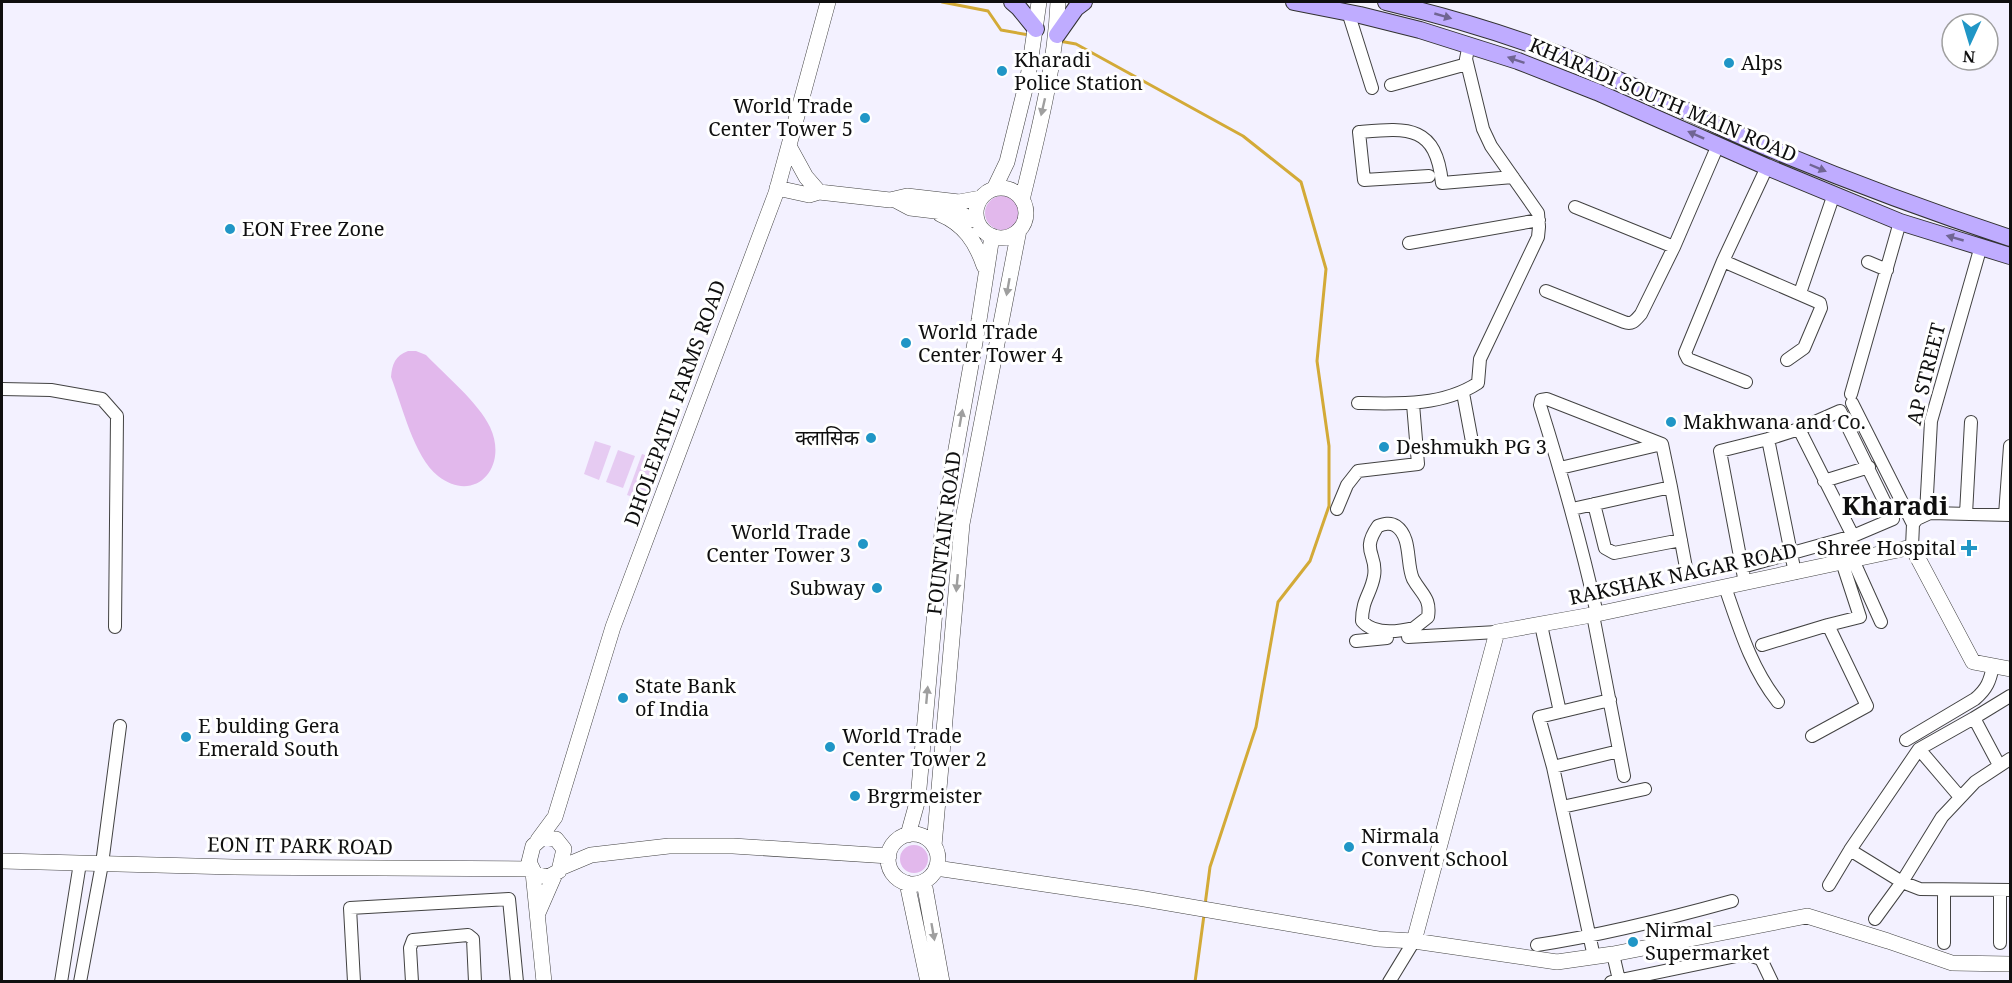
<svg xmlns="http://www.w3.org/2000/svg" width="2012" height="983" font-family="'Noto Serif','Noto Sans Devanagari',serif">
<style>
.green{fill:#e2b8ec}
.pitch{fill:#e6cbf2}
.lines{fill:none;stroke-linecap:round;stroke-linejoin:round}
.stream{stroke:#d3aa37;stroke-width:3}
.minor-casing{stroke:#424242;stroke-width:14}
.tertiary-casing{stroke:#424242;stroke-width:16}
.secondary-casing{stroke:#313131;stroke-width:18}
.minor{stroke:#fff;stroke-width:12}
.tertiary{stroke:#fff;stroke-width:15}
.secondary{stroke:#bfacff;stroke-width:16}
.oneway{fill:#706593}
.oneway2{fill:#9f9f9f}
.poi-dot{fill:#2096c6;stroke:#fff;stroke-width:2}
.labels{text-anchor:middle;stroke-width:6;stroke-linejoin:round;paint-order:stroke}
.poi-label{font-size:20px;fill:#0f0f0f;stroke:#fff;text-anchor:start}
.street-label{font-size:20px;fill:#0f0f0f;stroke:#fff}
.district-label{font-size:26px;font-weight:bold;fill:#0f0f0f;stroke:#fff}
</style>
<rect width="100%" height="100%" fill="#f3f1ff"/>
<path class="green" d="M985 213a17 17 0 1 1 34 0a17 17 0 1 1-34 0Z
M408,351H416L426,355C446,376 478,402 490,427C509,467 475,505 438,476C414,457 402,405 391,377C392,364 395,356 408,351Z
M900 859a14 14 0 1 1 28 0a14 14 0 1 1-28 0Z"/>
<path class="pitch" d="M595,441L611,446L599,480L584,474Z
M618,450L635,456L623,488L606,482Z
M642,454L662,461L647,502L627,495Z"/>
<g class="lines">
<path class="stream" d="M942,2L988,11L1001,30L1029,35
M1059,41L1076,44L1243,136L1301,182L1326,269L1317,361L1329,446V506L1310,561L1278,602L1256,727L1210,867L1205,905
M1195,982L1204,915"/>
<defs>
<path id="minor" d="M1348,12L1372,88
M1391,85L1467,64
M1429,176L1364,180L1359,132C1407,128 1436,124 1442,183L1513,177
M1575,207L1674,247
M1409,243L1539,220
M1723,261L1820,303L1821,308L1804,348L1787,360
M1868,262L1887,270
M1546,291L1624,322C1632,325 1635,321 1641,314L1674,247L1718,145
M1800,293L1834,194
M1746,382L1688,359L1685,353L1723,261L1767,167
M2,389L51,390L102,399L117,416L115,627
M1463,393L1473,447
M1851,394L1900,222
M1358,403C1398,404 1443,406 1478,383L1480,359L1538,237L1539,227L1538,213L1491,146L1483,129L1466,59L1469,44
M1852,403L1913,524
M1768,439L1795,573
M1662,444L1671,487
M1560,468L1662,444L1547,399L1541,400L1540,405C1562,475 1581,542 1597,614
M1824,481L1869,467
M1594,504L1605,548L1614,553L1681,540
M1337,509L1347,485L1358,471L1418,464L1413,404
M1572,509L1671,487L1687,573
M1926,513L1931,421L1981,246
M1966,514L1971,422
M2005,515L2010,446
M1912,547L1913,524L1917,519L1930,513L2010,515
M1853,560L1881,622
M1742,567L1853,536L1893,519L1840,411L1799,429
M1745,583L1720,451L1768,439L1799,429L1853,536
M1725,587C1739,627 1751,668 1778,702
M1593,615L1624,776
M1541,625L1560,712
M1414,628L1428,617C1431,598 1422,595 1413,579C1406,564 1412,537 1396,526C1390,522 1384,524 1378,526C1360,552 1378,554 1374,576C1371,594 1362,599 1362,621C1374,635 1397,632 1414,628L1416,636
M1408,637L1497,632
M1356,641L1387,638
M1762,645L1828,625
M1974,718L2010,696
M1812,736L1867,706L1828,625L1860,617L1842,562
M1906,740L1975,699C1987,689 1990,681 1993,666
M1919,749L1960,797
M1553,767L1619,751
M1562,807L1645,789
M1850,850L1902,882L1920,889L2010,890
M1829,885L1850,850L1919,749L1974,718L1999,765
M2000,890V943
M1875,919L1902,882L1942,817L1975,782L2010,759
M1944,943V890
M1537,945C1603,935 1667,919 1732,901
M1613,954L1619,980
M1594,957L1553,767L1539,717L1610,700
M61,982L80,863
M80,982L102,864L120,726
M354,982L350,908L509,899L517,982
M412,982L410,948L413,940L468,935L473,939L475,982
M1389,982L1414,941
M1611,982L1746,954L1761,959L1772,982"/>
<path id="tertiary" d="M789,146L806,177L819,192
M777,188L809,195L819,192L890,200L907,196L959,202L981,198
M976 213a25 25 0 1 1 50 0a25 25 0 1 1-50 0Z
M994,189L1007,162L1028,77L1039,2
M895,200L910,208L960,214L977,221
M1022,200C1038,134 1055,69 1058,2
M940,214C964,224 976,242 984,266
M888 859a25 25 0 1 1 50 0a25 25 0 1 1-50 0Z
M908,835L918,799L943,522L979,320L992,236
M543,837L556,839L564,849L559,871L548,877L535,874L529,862L533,846Z
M538,840L555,817L613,627L776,193L828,2
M934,846L962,524L1019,230
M2,861L234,867L532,869
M560,868L591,855L669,846H733L889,856
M936,868L1139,898L1378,939L1414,941L1557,962L1613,954L1807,916L1888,941L1952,963L2010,964
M533,872L544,982
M924,882L942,982
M907,883L928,982
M538,913L555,874
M1414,941L1497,632L1597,614L1912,547L1973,662L2010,669"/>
<path id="secondary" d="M1012,2L1019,8L1036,29
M1294,2L1360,15L1420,30L1518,61L1597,92L1767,167L1900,222L2010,256
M1386,2C1445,16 1503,33 1560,55C1627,82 1693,115 1759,144C1842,179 1925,210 2010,238
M1057,35L1076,8L1084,2"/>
</defs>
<use href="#minor" class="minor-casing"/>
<use href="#tertiary" class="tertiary-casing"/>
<use href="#secondary" class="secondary-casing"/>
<use href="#minor" class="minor"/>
<use href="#tertiary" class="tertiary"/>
<use href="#secondary" class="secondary"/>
</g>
<defs><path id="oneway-solid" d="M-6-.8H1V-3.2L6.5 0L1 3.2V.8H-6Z" transform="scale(1.5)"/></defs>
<g class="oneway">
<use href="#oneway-solid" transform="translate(1443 16) rotate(16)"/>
<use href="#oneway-solid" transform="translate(1516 60) rotate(-161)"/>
<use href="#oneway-solid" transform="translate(1696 135) rotate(-156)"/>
<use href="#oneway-solid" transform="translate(1818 168) rotate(23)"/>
<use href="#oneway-solid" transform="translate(1955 238) rotate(-164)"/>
</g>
<g class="oneway2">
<use href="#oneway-solid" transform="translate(1043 107) rotate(103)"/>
<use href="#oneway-solid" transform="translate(1008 287) rotate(100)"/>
<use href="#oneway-solid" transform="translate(961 418) rotate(-80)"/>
<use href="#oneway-solid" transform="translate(957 583) rotate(95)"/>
<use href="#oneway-solid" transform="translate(927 695) rotate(-85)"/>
<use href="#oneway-solid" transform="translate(933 932) rotate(80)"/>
</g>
<g class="poi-dot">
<circle cx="1729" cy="63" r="6"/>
<circle cx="1002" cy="71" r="6"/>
<circle cx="865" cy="118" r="6"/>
<circle cx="230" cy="229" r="6"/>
<circle cx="906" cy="343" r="6"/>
<circle cx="1671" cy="422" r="6"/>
<circle cx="871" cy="438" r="6"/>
<circle cx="1384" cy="447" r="6"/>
<circle cx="863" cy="544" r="6"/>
<path d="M1966 539h6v6h6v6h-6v6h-6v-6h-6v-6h6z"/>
<circle cx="877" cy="588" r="6"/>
<circle cx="623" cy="698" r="6"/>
<circle cx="186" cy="737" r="6"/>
<circle cx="830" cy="747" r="6"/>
<circle cx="855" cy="796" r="6"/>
<circle cx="1349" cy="847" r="6"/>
<circle cx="1633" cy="942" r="6"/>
</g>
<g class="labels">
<g class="poi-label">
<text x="1014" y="67">Kharadi<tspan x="1014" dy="23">Police Station</tspan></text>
<text x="1741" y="70">Alps</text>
<text x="853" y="113" text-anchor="end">World Trade<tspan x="853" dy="23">Center Tower 5</tspan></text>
<text x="242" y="236">EON Free Zone</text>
<text x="918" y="339">World Trade<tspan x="918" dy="23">Center Tower 4</tspan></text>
<text x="1683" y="429">Makhwana and Co.</text>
<text x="859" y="445" text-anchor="end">क्लासिक</text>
<text x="1396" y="454">Deshmukh PG 3</text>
<text x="851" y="539" text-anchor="end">World Trade<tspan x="851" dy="23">Center Tower 3</tspan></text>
<text x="1956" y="555" text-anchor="end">Shree Hospital</text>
<text x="865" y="595" text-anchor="end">Subway</text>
<text x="635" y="693">State Bank<tspan x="635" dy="23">of India</tspan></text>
<text x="198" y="733">E bulding Gera<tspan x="198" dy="23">Emerald South</tspan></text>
<text x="842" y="743">World Trade<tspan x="842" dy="23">Center Tower 2</tspan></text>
<text x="867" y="803">Brgrmeister</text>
<text x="1361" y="843">Nirmala<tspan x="1361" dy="23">Convent School</tspan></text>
<text x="1645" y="937">Nirmal<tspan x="1645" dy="23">Supermarket</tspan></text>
</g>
<g class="street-label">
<text transform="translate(1663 100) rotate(23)" y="7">KHARADI SOUTH MAIN ROAD</text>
<text transform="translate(1926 374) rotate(-76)" y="7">AP STREET</text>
<text transform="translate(675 403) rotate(-70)" y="7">DHOLEPATIL FARMS ROAD</text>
<text transform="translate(944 533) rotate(-83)" y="7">FOUNTAIN ROAD</text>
<text transform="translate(1683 574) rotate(-12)" y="7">RAKSHAK NAGAR ROAD</text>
<text transform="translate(300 846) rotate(1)" y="7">EON IT PARK ROAD</text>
</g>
<g class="district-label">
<text x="1895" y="515">Kharadi</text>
</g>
</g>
<rect width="2012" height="983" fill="none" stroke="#0f0f0f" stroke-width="6"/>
<g transform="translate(1970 42) rotate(184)"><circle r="28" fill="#ffffff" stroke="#9f9f9f" stroke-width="1.5"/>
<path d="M0-4.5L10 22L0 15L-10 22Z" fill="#2096c6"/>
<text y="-9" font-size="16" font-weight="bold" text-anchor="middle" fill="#0f0f0f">N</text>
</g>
</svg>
